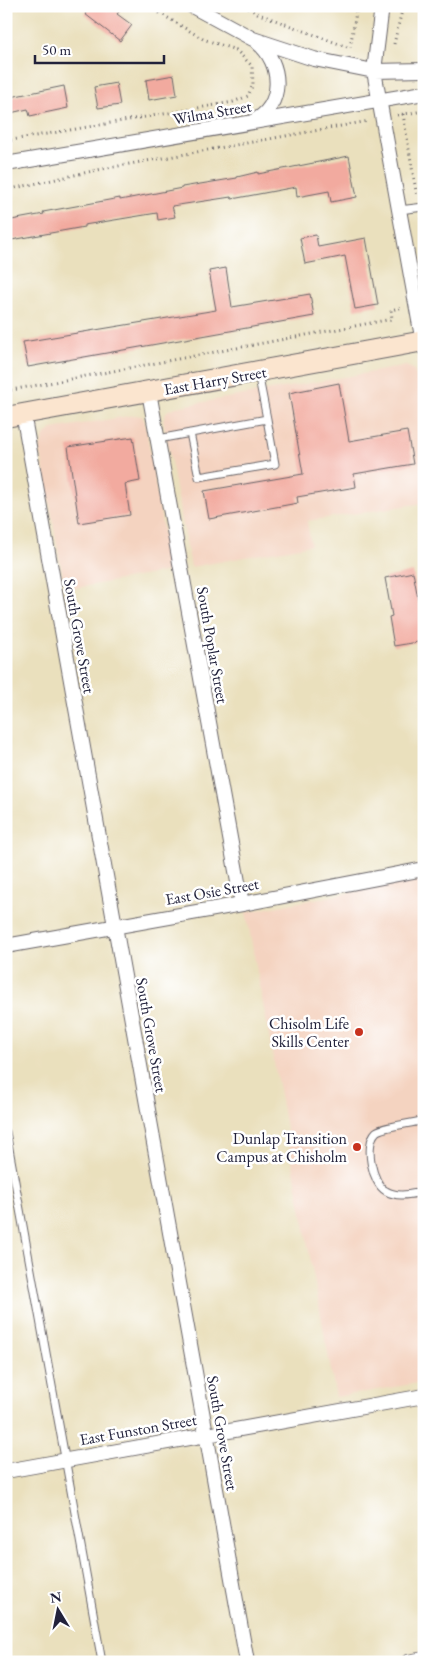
<svg xmlns="http://www.w3.org/2000/svg" width="430" height="1668" font-family="'EB Garamond',serif">
<style>
.built{fill:#f4d3c0}
.building{fill:#f2aa9f}
.lines{fill:none;stroke-linecap:round;stroke-linejoin:round}
.lane-casing{stroke:#686468;stroke-width:9}
.street-casing{stroke:#686468;stroke-width:16}
.secondary-casing{stroke:#686468;stroke-width:22}
.path{stroke:#686468;stroke-width:3;stroke-dasharray:1 4;stroke-linecap:butt}
.lane{stroke:#fff;stroke-width:7}
.street{stroke:#fff;stroke-width:14}
.secondary{stroke:#fbe5cf;stroke-width:20}
.poi-dot{fill:#c8321e;stroke:#fff;stroke-width:2}
.labels{text-anchor:middle;stroke-width:5;stroke-linejoin:round;paint-order:stroke}
.street-label{font-size:16px;fill:#22223b;stroke:#fff}
.poi-label{font-size:16px;fill:#22223b;stroke:#fff;text-anchor:end}
</style>
<rect width="100%" height="100%" fill="#fff"/>
<filter id="ink" filterUnits="userSpaceOnUse"><feTurbulence type="fractalNoise" baseFrequency=".02" numOctaves="2"/><feDisplacementMap in="SourceGraphic" scale="10" xChannelSelector="R" yChannelSelector="G"/><feConvolveMatrix kernelMatrix="1 2 1 2 8 2 1 2 1" color-interpolation-filters="sRGB"/></filter>
<filter id="wash" filterUnits="userSpaceOnUse"><feTurbulence type="fractalNoise" baseFrequency=".0096" numOctaves="4" result="noise"/><feDisplacementMap in="SourceGraphic" scale="20" xChannelSelector="R" yChannelSelector="G"/><feGaussianBlur stdDeviation="1.12" result="paint"/><feColorMatrix in="noise" values="0 0 0 0 0 0 0 0 0 0 0 0 0 0 0 0 0 1.4 0 .05"/><feComposite in="paint" operator="in"/></filter>
<g filter="url(#wash)">
<rect width="100%" height="100%" fill="#eae0bd"/>
<path class="built" d="M406,366L413,369L418,379L424,411V503L307,521L311,545L191,567L163,419L167,411L176,407Z
M135,415L142,416L145,422L170,571L65,590L40,448L44,436L52,429Z
M424,879V1382L336,1397L246,912Z"/>
<g id="blocks">
<path class="building" d="M91,6H123L117,14L132,25L120,41L85,14Z
M174,75L177,95L149,100L146,80Z
M116,83L120,105L98,108L94,87Z
M64,86L68,108L30,116L28,109L6,114V98Z
M349,156L357,197L331,202L329,191L297,197L296,187L232,199L231,197L172,206L175,217L158,220L157,213L84,225V227L6,241V221L44,214L43,212L120,198V200L182,188V187L237,178V177L258,172V174Z
M316,235L318,247L366,238L378,305L355,309L345,256L305,264L300,238Z
M226,268L232,307L310,294L314,316L28,367L23,342L216,310L209,271Z
M339,383L349,441L407,431L413,464L354,474L356,487L297,497L298,503L209,519L204,491L303,474L289,393Z
M133,437L140,481L125,484L130,515L79,523L68,447Z
M413,572L424,630V641L394,646L389,617L392,616L385,578Z"/>
</g>
</g>
<g filter="url(#ink)">
<use href="#blocks" fill-opacity="0" stroke="#686468" stroke-width="1"/>
<g class="lines">
<defs>
<path id="lane" d="M399,210L424,207
M258,373L267,419
M158,439L267,419L275,464L199,477L190,433
M424,1120C412,1124 383,1126 376,1132C364,1144 372,1184 386,1191C398,1198 411,1194 424,1192
M6,1132L102,1662"/>
<path id="street" d="M192,6L253,39L314,59L374,71L424,70
M382,6L374,71L424,348
M252,122C285,106 283,63 257,42
M6,164L424,93
M149,392L242,904
M23,413L247,1662
M6,946L242,904L424,869
M6,1471L424,1396
M408,1662L424,1659"/>
<path id="secondary" d="M6,417L424,341"/>
</defs>
<use href="#lane" class="lane-casing"/>
<use href="#street" class="street-casing"/>
<use href="#secondary" class="secondary-casing"/>
<path class="path" d="M244,6L259,14L350,48L357,6
M394,44L403,6
M403,114L417,197
M397,115L424,111
M6,141L233,102L248,96L253,84L252,66L236,50L203,39L148,6
M6,190L102,169L369,121
M421,218L424,237
M6,391L392,319L391,310L403,307"/>
<use href="#lane" class="lane"/>
<use href="#street" class="street"/>
<use href="#secondary" class="secondary"/>
</g>
</g>
<g class="poi-dot">
<circle cx="359" cy="1032" r="5"/>
<circle cx="357" cy="1147" r="5"/>
</g>
<g class="labels">
<g class="street-label">
<text transform="translate(212 112) rotate(-10)" y="6">Wilma Street</text>
<text transform="translate(215 380) rotate(-10)" y="6">East Harry Street</text>
<text transform="translate(80 636) rotate(80)" y="6">South Grove Street</text>
<text transform="translate(213 645) rotate(80)" y="6">South Poplar Street</text>
<text transform="translate(212 891) rotate(-10)" y="6">East Osie Street</text>
<text transform="translate(152 1035) rotate(80)" y="6">South Grove Street</text>
<text transform="translate(138 1429) rotate(-10)" y="6">East Funston Street</text>
<text transform="translate(223 1433) rotate(80)" y="6">South Grove Street</text>
</g>
<g class="poi-label">
<text x="349" y="1029">Chisolm Life<tspan x="349" dy="18">Skills Center</tspan></text>
<text x="347" y="1144">Dunlap Transition<tspan x="347" dy="18">Campus at Chisholm</tspan></text>
</g>
</g>
<rect width="430" height="1668" fill="none" stroke="#fff" stroke-width="25"/>
<g transform="translate(58 1610) rotate(350)" stroke="#ffffff" stroke-width="4" paint-order="stroke">
<path d="M0-4L9 19L0 12L-9 19Z" fill="#22223b"/>
<text y="-8" font-size="14" font-weight="bold" text-anchor="middle" fill="#22223b">N</text>
</g>
<path d="M35 55v8h129v-8" fill="none" stroke="#22223b" stroke-width="2.5"/>
<text x="42" y="55" font-size="15" fill="#22223b" stroke="#ffffff" stroke-width="4" paint-order="stroke">50 m</text>
</svg>
